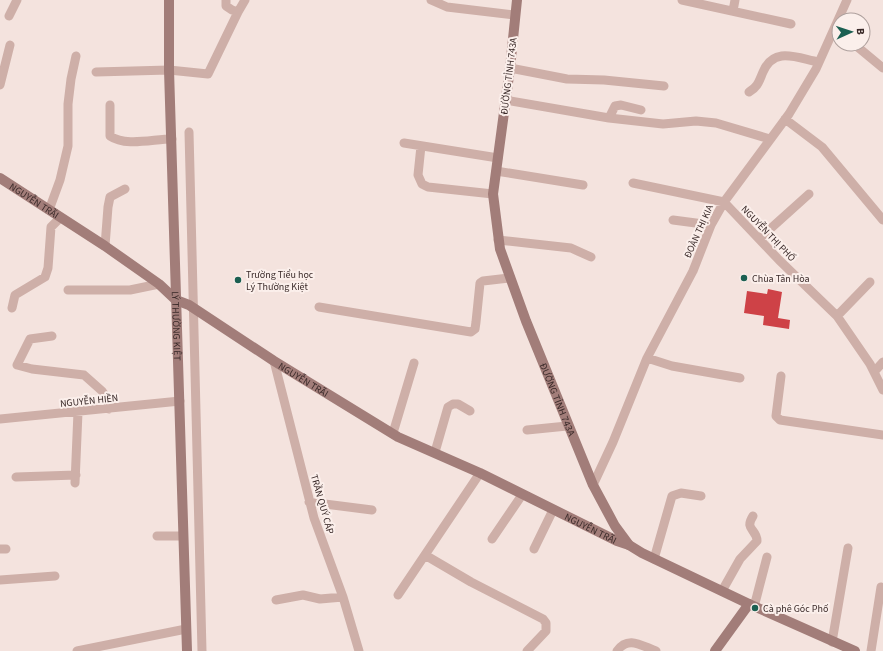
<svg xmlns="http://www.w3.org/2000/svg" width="883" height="651" font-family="'Source Sans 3',sans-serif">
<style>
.building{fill:#ce4247}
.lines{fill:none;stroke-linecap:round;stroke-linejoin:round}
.street{stroke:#ceafa8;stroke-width:9}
.secondary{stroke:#a27d79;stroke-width:10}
.poi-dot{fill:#1b5f51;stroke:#fbefeb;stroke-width:1.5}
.labels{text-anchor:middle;stroke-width:4;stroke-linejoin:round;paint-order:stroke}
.street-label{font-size:10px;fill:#3a2a29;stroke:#fbefeb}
.poi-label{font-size:10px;fill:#3a2a29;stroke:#fbefeb;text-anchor:start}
</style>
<rect width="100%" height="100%" fill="#f4e3de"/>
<path class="building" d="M768,289L782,292L778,318L790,320L789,329L763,325L764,316L744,313L747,291L767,294Z"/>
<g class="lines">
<path class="street" d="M226,0V6L232,10L238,12L245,0
M431,0L447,7L514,15
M682,0L791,24
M733,11L735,0
M9,16L17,0
M854,44L883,68
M510,68L567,79L604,80L664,86
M96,72L169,70L208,74L238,12
M0,85L10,45
M749,92C758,87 759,81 763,72C774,46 797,58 819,62
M505,100L609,118L615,106L621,105L641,110
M110,105V136C126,147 153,139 172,139
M609,118L663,124L696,121L716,123L770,139
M785,119L822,147L883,220
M189,132L202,651
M404,143L498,158
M421,146L418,175L422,184L428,187L493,194
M496,171L583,185
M633,183L724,202L779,260L837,316L870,364L883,390
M49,210L60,180L68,146V104L71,79L76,56
M673,220L711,225
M759,239L809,194
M498,240L571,248L591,257
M105,246L108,207L110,197L125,189
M68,290H130L159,284
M319,307L471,332L475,329L476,322L480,283L483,281L509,278
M12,308L15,295L45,277L48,268L51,227L60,218
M837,316L870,282
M52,336L30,339L17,365L32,369L84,375L102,391L107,398L109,409
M647,358L672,366L740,378
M274,361L314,518L343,597L359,651
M874,372L883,362
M781,376L776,416L780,420L883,435
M0,419L180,401
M527,430L567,426
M393,433L414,363
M435,452L448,407L453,404H458L470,411
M16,477L76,475
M75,483L78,412
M593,485L613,442L647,358L693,271L711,225L724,202L789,114L816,69L847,0
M309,502L372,510
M157,536H183
M492,539L522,495
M0,549H6
M534,549L553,510
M425,555L471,582L543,619L546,623V631L527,651
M654,559L672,496L681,493L701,496
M0,580L55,576
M722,591L740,559L757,541C757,529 744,530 753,516
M398,595L480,473
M276,600L303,595L320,599L343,597
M754,607L767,557
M832,642L848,548
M77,651L186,629
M617,651C628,635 642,646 656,651
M871,651L881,587"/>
<g class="secondary">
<path id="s1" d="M169,0V70L187,651"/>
<path id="s2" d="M517,0L510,68L493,194L500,249L526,321L593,485L615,526L629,545L642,553L749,604L855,651"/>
<path id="s3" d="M0,178L105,246L159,284L176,300L189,305L274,361L398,437L480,473L617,541L629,545"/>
<path d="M715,651L749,604"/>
</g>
</g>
<g class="poi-dot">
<circle cx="744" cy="278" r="4"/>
<circle cx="238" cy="280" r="4"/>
<circle cx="755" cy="608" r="4"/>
</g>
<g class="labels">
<g class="street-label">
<text transform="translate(508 76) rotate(-83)" y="4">ĐƯỜNG TỈNH 743A</text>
<text dy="4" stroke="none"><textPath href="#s3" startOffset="41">NGUYỄN TRÃI</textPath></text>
<text transform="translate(698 231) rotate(-66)" y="4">ĐOÀN THỊ KIA</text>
<text transform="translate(769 233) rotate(46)" y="4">NGUYỄN THỊ PHỐ</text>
<text dy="4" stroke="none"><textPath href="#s1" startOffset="326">LÝ THƯỜNG KIỆT</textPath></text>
<text dy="4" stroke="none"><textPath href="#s3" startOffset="365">NGUYỄN TRÃI</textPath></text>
<text transform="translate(89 400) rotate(-6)" y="4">NGUYỄN HIỀN</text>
<text dy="4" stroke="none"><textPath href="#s2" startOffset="412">ĐƯỜNG TỈNH 743A</textPath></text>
<text transform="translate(323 504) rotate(74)" y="4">TRẦN QUÝ CÁP</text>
<text dy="4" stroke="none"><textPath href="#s3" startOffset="689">NGUYỄN TRÃI</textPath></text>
</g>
<g class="poi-label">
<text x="246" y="278">Trường Tiểu học<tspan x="246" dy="12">Lý Thường Kiệt</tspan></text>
<text x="752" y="282">Chùa Tân Hòa</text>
<text x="763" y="612">Cà phê Góc Phố</text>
</g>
</g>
<g transform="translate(851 32) rotate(87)"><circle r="19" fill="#fbefeb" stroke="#aea09d"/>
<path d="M0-3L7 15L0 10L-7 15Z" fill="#1b5f51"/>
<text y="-6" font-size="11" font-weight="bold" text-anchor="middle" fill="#3a2a29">B</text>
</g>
</svg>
